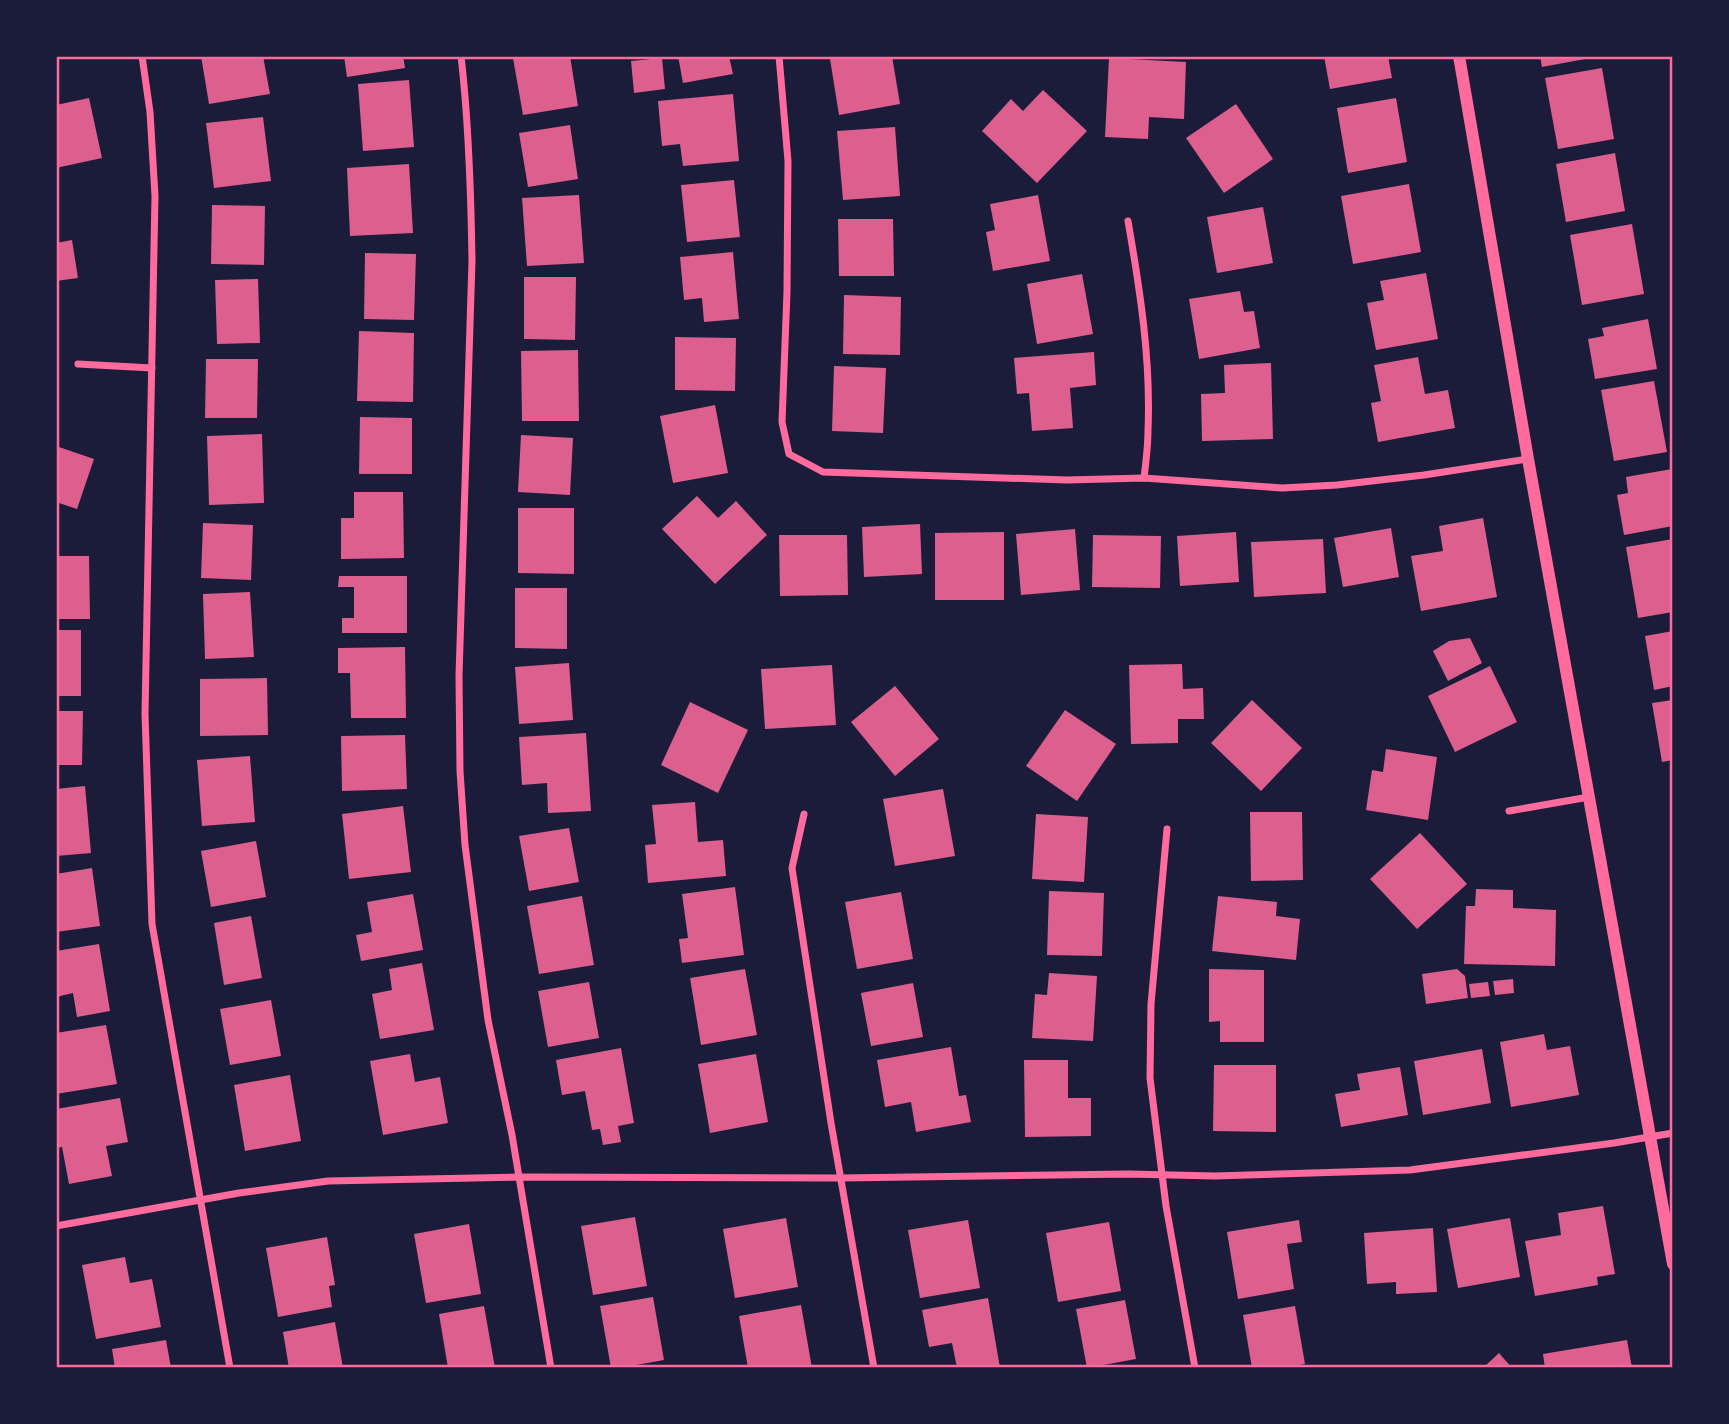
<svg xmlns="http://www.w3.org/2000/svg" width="1729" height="1424" viewBox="0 0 1729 1424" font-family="Ubuntu,sans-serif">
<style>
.building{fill:#dd5f8e}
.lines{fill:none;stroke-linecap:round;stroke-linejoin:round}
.minor{stroke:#ff6b9d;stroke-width:7}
.tertiary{stroke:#ff6b9d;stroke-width:12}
.neatline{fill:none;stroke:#ff6b9d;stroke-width:2.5}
</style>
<rect width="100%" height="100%" fill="#1b1b3a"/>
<g class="building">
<polygon points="201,56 263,56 270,94 209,104"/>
<polygon points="344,56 403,56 405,68 347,77"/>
<polygon points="526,56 570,56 578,106 523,115 513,58"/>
<polygon points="678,56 729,56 733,74 683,83"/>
<polygon points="846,56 892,56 900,104 839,115 830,59"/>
<polygon points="1324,56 1388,56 1392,78 1330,89"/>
<polygon points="1540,56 1596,56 1596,57 1542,67"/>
<polygon points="662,58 665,89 634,93 631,61"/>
<polygon points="1109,58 1186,62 1184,119 1149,117 1148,139 1105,137"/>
<polygon points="1602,68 1614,139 1558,149 1545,78"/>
<polygon points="409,80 414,147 363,151 358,84"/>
<polygon points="1043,90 1087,131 1037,183 982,131 1011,99 1023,111"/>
<polygon points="733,94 739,161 683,166 680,144 662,146 658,101"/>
<polygon points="89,98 102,158 56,168 56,105"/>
<polygon points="1396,98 1407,162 1348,173 1337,108"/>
<polygon points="1236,104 1273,159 1224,193 1186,138"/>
<polygon points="263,117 271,181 214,188 206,123"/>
<polygon points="570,125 578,179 528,187 519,133"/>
<polygon points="895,127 900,196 843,200 837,131"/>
<polygon points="1615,153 1625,211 1566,222 1556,164"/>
<polygon points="409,164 413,233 350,236 347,168"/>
<polygon points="734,180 740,237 687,242 681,185"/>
<polygon points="1409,184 1421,252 1353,264 1341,196"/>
<polygon points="579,195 584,263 527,266 522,198"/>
<polygon points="1038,195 1050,261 993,271 986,232 995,230 990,204"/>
<polygon points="212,205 265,206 264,265 211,264"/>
<polygon points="1263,207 1273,263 1217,273 1207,217"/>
<polygon points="838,219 893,219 894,276 839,276"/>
<polygon points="1632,224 1644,294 1582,305 1570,235"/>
<polygon points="72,240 78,278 56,281 56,243"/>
<polygon points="733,252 739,319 704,322 702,298 684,300 680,257"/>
<polygon points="365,253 416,254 414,320 364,319"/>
<polygon points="1426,273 1438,339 1376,350 1367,303 1384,300 1380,281"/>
<polygon points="1082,274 1093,334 1037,344 1027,284"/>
<polygon points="524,277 576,277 575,340 524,339"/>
<polygon points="258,279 260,343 217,344 215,280"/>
<polygon points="1240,291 1244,312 1254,311 1260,348 1199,359 1189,299"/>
<polygon points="844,295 901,297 900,355 843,354"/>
<polygon points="1648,319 1657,369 1595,379 1588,339 1604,336 1602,328"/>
<polygon points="359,331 414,333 413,402 357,401"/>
<polygon points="675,337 736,338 735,391 675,390"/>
<polygon points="578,350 579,421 522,421 521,351"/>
<polygon points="1094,352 1096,385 1070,388 1073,428 1032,431 1029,393 1017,394 1014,358"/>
<polygon points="1418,357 1425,394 1448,390 1455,428 1378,442 1371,403 1381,401 1374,365"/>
<polygon points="206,359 258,359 257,418 205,418"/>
<polygon points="1271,363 1273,439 1202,441 1201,394 1225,393 1224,365"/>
<polygon points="834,366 886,368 883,433 832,431"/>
<polygon points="1654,381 1667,452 1614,461 1601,390"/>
<polygon points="715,405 728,473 673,483 660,416"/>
<polygon points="360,417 412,418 412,474 359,474"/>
<polygon points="262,434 264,503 209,505 207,436"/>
<polygon points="521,435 573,438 570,495 518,492"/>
<polygon points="56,446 94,459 77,509 56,502"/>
<polygon points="1672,469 1673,526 1624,535 1617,495 1628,493 1626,477"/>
<polygon points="354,492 403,492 404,558 341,559 341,518 354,518"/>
<polygon points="697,496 718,518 736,501 767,535 715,584 662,529"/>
<polygon points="518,508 574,508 574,574 518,573"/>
<polygon points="1483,518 1497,597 1421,611 1411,556 1443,551 1439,526"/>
<polygon points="203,523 253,525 251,580 201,578"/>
<polygon points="920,524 922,574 864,577 862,527"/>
<polygon points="1391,528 1399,577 1343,587 1334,538"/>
<polygon points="1075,529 1080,590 1021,595 1016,534"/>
<polygon points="1004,532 1004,600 935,600 935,533"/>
<polygon points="1236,532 1239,582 1180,586 1177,536"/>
<polygon points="779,535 847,535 848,595 780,596"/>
<polygon points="1093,535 1161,536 1160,588 1092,587"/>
<polygon points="1323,539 1326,593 1254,597 1251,542"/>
<polygon points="1673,539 1673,612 1638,618 1626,547"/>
<polygon points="56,556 89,556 90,619 56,619"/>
<polygon points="339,576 407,576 407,633 342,633 342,618 354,618 354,587 338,587"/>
<polygon points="515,588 567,588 567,649 515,648"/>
<polygon points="250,592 254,657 205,659 203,594"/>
<rect x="56" y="630" width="25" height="66"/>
<polygon points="1673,631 1673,686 1654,690 1645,636"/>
<polygon points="1470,638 1482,663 1448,681 1433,651 1449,641"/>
<polygon points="405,647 406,718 351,718 350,673 338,673 338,648"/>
<polygon points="569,663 573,720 519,724 515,667"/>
<polygon points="1182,664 1183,689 1203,688 1204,719 1178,719 1178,743 1131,744 1129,665"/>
<polygon points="832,665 836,725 765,729 761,669"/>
<polygon points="1490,666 1517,722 1455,752 1428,696"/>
<polygon points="267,678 268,735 200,736 200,679"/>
<polygon points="895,686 939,739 895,776 851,722"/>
<polygon points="1252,700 1302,748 1261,791 1211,743"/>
<polygon points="1673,700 1673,760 1662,762 1652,703"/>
<polygon points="690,702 748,730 718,793 661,765"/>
<polygon points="1065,710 1116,744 1077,801 1026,766"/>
<polygon points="56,711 83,711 82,765 56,765"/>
<polygon points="586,733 591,811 548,813 547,783 522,785 519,737"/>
<polygon points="405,735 407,789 342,791 341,736"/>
<polygon points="1386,749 1437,757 1428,820 1366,810 1372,770 1383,772"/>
<polygon points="250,756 255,822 202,826 197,760"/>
<polygon points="85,786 91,853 56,856 56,789"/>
<polygon points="943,789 955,856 895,866 883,799"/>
<polygon points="695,802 698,842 723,840 726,876 648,883 645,845 656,844 652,805"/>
<polygon points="403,806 411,872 349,879 342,814"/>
<polygon points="1250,812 1302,812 1303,880 1251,881"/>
<polygon points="1036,814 1088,817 1084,882 1032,879"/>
<polygon points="569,828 579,882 529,891 519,836"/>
<polygon points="1420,833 1467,884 1417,929 1370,879"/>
<polygon points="256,841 266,897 211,907 201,851"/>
<polygon points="92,868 100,926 56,932 56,874"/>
<polygon points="735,887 744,955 682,963 679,939 688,938 682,894"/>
<polygon points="1476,889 1513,890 1513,908 1556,910 1555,966 1464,964 1466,906 1475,906"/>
<polygon points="1049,891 1104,893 1102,956 1047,955"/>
<polygon points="901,892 913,959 857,969 845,902"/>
<polygon points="413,894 423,950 361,961 356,935 372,932 367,902"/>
<polygon points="582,896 594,965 539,974 527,906"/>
<polygon points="1218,896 1277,902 1276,916 1300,919 1296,960 1212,951"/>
<polygon points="251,916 262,978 224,985 214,923"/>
<polygon points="99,944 110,1011 77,1017 73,993 56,997 56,951"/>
<polygon points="422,963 434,1030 380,1039 372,994 392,990 389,969"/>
<polygon points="745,969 757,1035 701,1045 690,978"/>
<polygon points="1209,969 1264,970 1264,1042 1220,1042 1220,1021 1209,1022"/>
<polygon points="1457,969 1465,976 1468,998 1426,1004 1422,974"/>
<polygon points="1049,973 1097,976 1093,1041 1032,1038 1035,994 1047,995"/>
<polygon points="1513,979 1514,993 1495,995 1493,981"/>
<polygon points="589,982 599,1038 548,1047 538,991"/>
<polygon points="1488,982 1490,996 1471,998 1469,984"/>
<polygon points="913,983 923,1037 871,1046 861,993"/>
<polygon points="271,1000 281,1056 230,1065 220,1009"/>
<polygon points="106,1025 117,1084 56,1094 56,1033"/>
<polygon points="1544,1034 1547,1050 1570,1046 1579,1095 1511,1107 1500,1042"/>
<polygon points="951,1047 959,1096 966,1095 971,1122 916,1132 911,1102 885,1107 877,1060"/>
<polygon points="621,1048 634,1123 618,1126 621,1142 603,1145 600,1129 592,1130 585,1091 562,1095 556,1060"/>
<polygon points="1482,1049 1491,1103 1423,1115 1414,1061"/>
<polygon points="410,1054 415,1082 440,1077 448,1123 383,1135 370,1061"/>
<polygon points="756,1054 768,1122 710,1133 698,1064"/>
<polygon points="1024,1060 1068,1060 1068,1098 1091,1098 1091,1136 1025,1137"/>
<polygon points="1214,1065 1276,1065 1276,1132 1213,1131"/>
<polygon points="1400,1067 1408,1115 1341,1127 1335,1094 1360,1090 1357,1074"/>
<polygon points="290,1075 301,1141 245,1151 234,1085"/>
<polygon points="120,1098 128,1142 106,1146 112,1176 69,1184 62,1147 56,1148 56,1109"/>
<polygon points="1603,1206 1615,1274 1597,1277 1598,1285 1535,1296 1525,1241 1561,1235 1558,1213"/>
<polygon points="635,1217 647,1286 593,1295 581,1226"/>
<polygon points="786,1218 798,1287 735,1298 723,1229"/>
<polygon points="1510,1218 1520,1277 1458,1288 1447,1229"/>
<polygon points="968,1220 980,1288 920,1298 908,1230"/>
<polygon points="1299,1220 1302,1242 1287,1244 1294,1289 1238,1299 1227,1232"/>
<polygon points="1109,1222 1121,1291 1058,1302 1046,1233"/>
<polygon points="469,1224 481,1294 426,1303 414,1234"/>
<polygon points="1433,1228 1437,1292 1396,1294 1396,1282 1367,1284 1364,1233"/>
<polygon points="327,1237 335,1285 329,1286 332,1307 278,1317 266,1248"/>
<polygon points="125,1257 130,1283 152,1279 161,1327 96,1339 82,1265"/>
<polygon points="653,1297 664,1360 620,1368 611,1368 600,1306"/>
<polygon points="988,1298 1000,1368 957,1368 952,1343 929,1347 922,1310"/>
<polygon points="1125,1300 1136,1359 1087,1368 1076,1309"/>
<polygon points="801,1305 812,1368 748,1368 739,1316"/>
<polygon points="484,1306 495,1368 448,1368 439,1314"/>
<polygon points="1295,1306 1305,1364 1281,1368 1252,1368 1243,1315"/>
<polygon points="335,1322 343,1368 289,1368 283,1332"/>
<polygon points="166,1340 171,1368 115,1368 112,1349"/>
<polygon points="1627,1340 1632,1368 1545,1368 1543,1354"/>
<polygon points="1499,1353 1512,1368 1483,1368"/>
</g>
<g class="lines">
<g class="minor">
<polyline points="142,56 150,112 155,196 145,714 152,924 230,1368"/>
<path d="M461 56C469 124 471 192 472 261L459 676 460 771 465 845 488 1020 512 1135 551 1368"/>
<polyline points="779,56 788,161 787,292 782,422 789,454 823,472 1067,480 1144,478 1282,488 1337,485 1424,475 1528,459"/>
<path d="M1128 221C1140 290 1151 360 1148 430 1148 446 1146 462 1144 478"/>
<polyline points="78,364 152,368"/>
<polyline points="1509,811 1589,797"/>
<polyline points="804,814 792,868 831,1123 874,1368"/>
<polyline points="1167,829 1151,1004 1150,1078 1166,1206 1195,1368"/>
<polyline points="56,1226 239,1193 328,1181 518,1177 841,1178 1129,1174 1215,1176 1410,1170 1614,1143 1673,1133"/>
</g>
<polyline class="tertiary" points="1459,56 1528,459 1673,1264"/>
</g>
<rect width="1729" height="1424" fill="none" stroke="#1b1b3a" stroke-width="116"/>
<rect x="58" y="58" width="1613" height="1308" class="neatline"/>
</svg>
